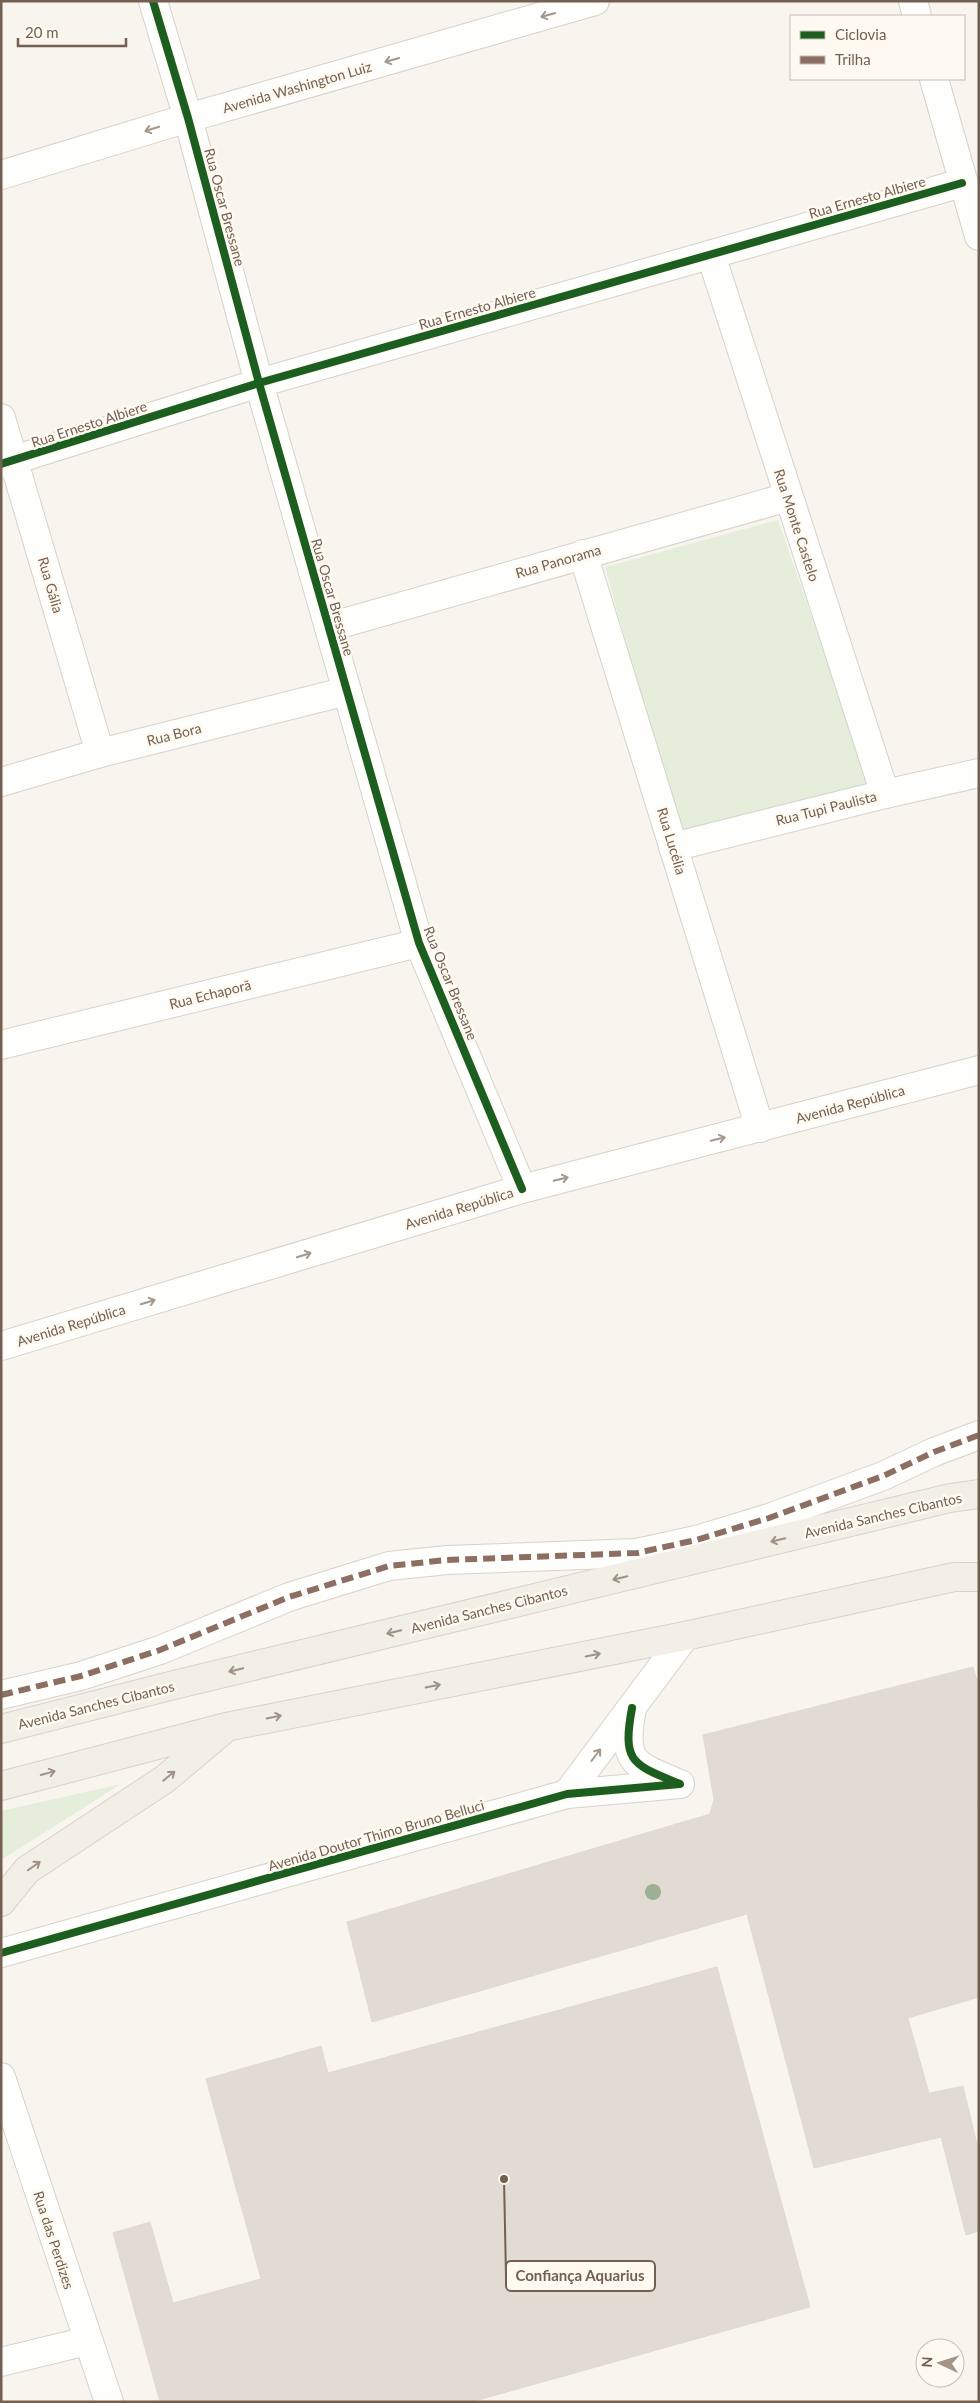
<svg xmlns="http://www.w3.org/2000/svg" width="980" height="2403" viewBox="0 0 980 2403" font-family="Lato,sans-serif">
<style>
.green{fill:#e4eedb}
.building{fill:#e1dbd4;stroke:#e0dad1}
.lines{fill:none;stroke-linecap:round;stroke-linejoin:round}
.street-casing{stroke:#d7d2cc;stroke-width:30}
.secondary-casing{stroke:#d6d1c9;stroke-width:30}
.primary-casing{stroke:#d9d2cc;stroke-width:30}
.street{stroke:#fefefc;stroke-width:28}
.secondary{stroke:#fefefc;stroke-width:28}
.primary{stroke:#f2efe7;stroke-width:28}
.quiet{stroke:#8d6e63;stroke-width:6;stroke-dasharray:12 6;stroke-linecap:butt}
.cycleway-casing{stroke:#fefaf2;stroke-width:11}
.cycleway{stroke:#1b5e20;stroke-width:8}
.tree{fill:#9db094}
.oneway{stroke:#a4978c}
.oneway2{stroke:#a09285}
.labels{text-anchor:middle;dominant-baseline:central;stroke-width:5;stroke-linejoin:round;paint-order:stroke}
.street-label{font-size:14px;fill:#746050;stroke:#fefaf2}
.leader{fill:none;stroke:#746050;stroke-width:2}
.callout-dot{fill:#746050;stroke:#fefaf2;stroke-width:2}
.callout{fill:#fefaf2;stroke:#746050;stroke-width:2}
.callout-label{font-size:15px;text-anchor:middle;font-weight:bold;fill:#746050}
</style>
<rect width="100%" height="100%" fill="#f8f5ee"/>
<g class="green">
<polygon points="778,520 870,783 679,837 605,567"/>
<polygon points="121,1784 1,1860 1,1811"/>
</g>
<g class="building">
<polygon points="973,1667 979,1688 979,1997 908,2018 941,2137 814,2168 747,1914 372,2022 347,1922 710,1814 714,1799 703,1735"/>
<polygon points="979,1760 979,1810 965,1764"/>
<polygon points="717,1967 810,2307 471,2402 295,2402 206,2079 321,2046 328,2073"/>
<polygon points="963,2086 979,2153 979,2231 966,2235 930,2093"/>
<polygon points="150,2222 173,2303 200,2402 160,2402 113,2233"/>
<polygon points="261,2279 295,2402 200,2402 173,2303"/>
</g>
<g class="lines">
<g class="street-casing">
<g id="street">
<polyline points="153,1 188,118 259,383 419,943 522,1189"/>
<polyline points="913,1 917,16"/>
<polyline points="934,79 979,236"/>
<polyline points="711,255 885,794"/>
<polyline points="1,418 100,753"/>
<polyline points="1,464 259,383 962,183"/>
<polyline points="583,554 760,1128"/>
<polyline points="329,627 788,497"/>
<polyline points="1,782 100,753 347,691"/>
<polyline points="673,847 885,794 979,773"/>
<polyline points="1,1045 419,943"/>
<polyline points="1,1695 81,1676 160,1650 289,1597 389,1566 447,1560 637,1553 696,1540 769,1518 883,1476 934,1452 979,1435"/>
<polyline points="567,1794 685,1636"/>
<path d="M1 1953 567 1794 680 1784C632 1764 622 1763 632 1708"/>
<polyline points="1,2077 109,2402"/>
<polyline points="1,2362 87,2341"/>
</g>
</g>
<g class="secondary-casing">
<g id="secondary">
<polyline points="1,175 188,118 595,1"/>
<polyline points="1,1346 522,1189 979,1070"/>
</g>
</g>
<g class="primary-casing">
<g id="primary">
<polyline points="1,1729 174,1685 950,1498 979,1494"/>
<polyline points="1,1786 226,1727 685,1636 954,1577 979,1577"/>
<polyline points="1,1902 27,1870 165,1779 222,1731"/>
</g>
</g>
<use href="#street" class="street"/>
<use href="#secondary" class="secondary"/>
<use href="#primary" class="primary"/>
<polyline class="quiet" points="1,1695 81,1676 160,1650 289,1597 389,1566 447,1560 637,1553 696,1540 769,1518 883,1476 934,1452 979,1435"/>
<g class="cycleway-casing">
<g id="cycleway">
<polyline points="153,1 188,118 259,383 419,943 522,1189"/>
<polyline points="1,464 259,383 962,183"/>
<path d="M1 1953 567 1794 680 1784C632 1764 622 1763 632 1708"/>
</g>
</g>
<use href="#cycleway" class="cycleway"/>
</g>
<circle class="tree" cx="653" cy="1892" r="8"/>
<defs><path id="oneway-shaft" d="M-6 0H5M1.5-3L5.5 0L1.5 3" fill="none" stroke-width="1.6" stroke-linecap="round" stroke-linejoin="round" transform="scale(1.25)"/></defs>
<g class="oneway">
<use href="#oneway-shaft" transform="translate(548 15) rotate(164)"/>
<use href="#oneway-shaft" transform="translate(392 60) rotate(164)"/>
<use href="#oneway-shaft" transform="translate(152 129) rotate(163)"/>
<use href="#oneway-shaft" transform="translate(718 1139) rotate(-14)"/>
<use href="#oneway-shaft" transform="translate(561 1179) rotate(-14)"/>
<use href="#oneway-shaft" transform="translate(304 1255) rotate(-17)"/>
<use href="#oneway-shaft" transform="translate(148 1302) rotate(-17)"/>
<use href="#oneway-shaft" transform="translate(596 1755) rotate(-53)"/>
</g>
<g class="oneway2">
<use href="#oneway-shaft" transform="translate(778 1540) rotate(166)"/>
<use href="#oneway-shaft" transform="translate(620 1578) rotate(166)"/>
<use href="#oneway-shaft" transform="translate(394 1632) rotate(166)"/>
<use href="#oneway-shaft" transform="translate(593 1655) rotate(-11)"/>
<use href="#oneway-shaft" transform="translate(236 1670) rotate(166)"/>
<use href="#oneway-shaft" transform="translate(433 1686) rotate(-11)"/>
<use href="#oneway-shaft" transform="translate(274 1717) rotate(-11)"/>
<use href="#oneway-shaft" transform="translate(48 1773) rotate(-15)"/>
<use href="#oneway-shaft" transform="translate(169 1776) rotate(-39)"/>
<use href="#oneway-shaft" transform="translate(34 1866) rotate(-35)"/>
</g>
<g class="labels">
<g class="street-label">
<text transform="translate(297 87) rotate(-16)">Avenida Washington Luiz</text>
<text transform="translate(867 197) rotate(-16)">Rua Ernesto Albiere</text>
<text transform="translate(225 207) rotate(75)">Rua Oscar Bressane</text>
<text transform="translate(477 308) rotate(-16)">Rua Ernesto Albiere</text>
<text transform="translate(89 424) rotate(-18)">Rua Ernesto Albiere</text>
<text transform="translate(797 525) rotate(72)">Rua Monte Castelo</text>
<text transform="translate(558 561) rotate(-16)">Rua Panorama</text>
<text transform="translate(51 585) rotate(74)">Rua Gália</text>
<text transform="translate(333 597) rotate(74)">Rua Oscar Bressane</text>
<text transform="translate(174 734) rotate(-14)">Rua Bora</text>
<text transform="translate(826 808) rotate(-14)">Rua Tupi Paulista</text>
<text transform="translate(672 841) rotate(73)">Rua Lucélia</text>
<text transform="translate(451 983) rotate(68)">Rua Oscar Bressane</text>
<text transform="translate(210 994) rotate(-14)">Rua Echaporã</text>
<text transform="translate(850 1104) rotate(-15)">Avenida República</text>
<text transform="translate(459 1208) rotate(-17)">Avenida República</text>
<text transform="translate(71 1325) rotate(-17)">Avenida República</text>
<text transform="translate(883 1515) rotate(-13)">Avenida Sanches Cibantos</text>
<text transform="translate(489 1609) rotate(-14)">Avenida Sanches Cibantos</text>
<text transform="translate(96 1705) rotate(-14)">Avenida Sanches Cibantos</text>
<text transform="translate(376 1835) rotate(-16)">Avenida Doutor Thimo Bruno Belluci</text>
<text transform="translate(54 2240) rotate(72)">Rua das Perdizes</text>
</g>
</g>
<path class="leader" d="M504 2179L506 2276"/>
<circle class="callout-dot" cx="504" cy="2179" r="5"/>
<rect class="callout" x="506" y="2261" width="149" height="30" rx="5"/>
<g class="callout-label">
<text x="580" y="2281">Confiança Aquarius</text>
</g>
<rect width="980" height="2403" fill="none" stroke="#746050" stroke-width="5"/>
<rect x="790" y="15" width="175" height="65" fill="#fefaf2" stroke="#c7bcb1"/>
<rect x="800" y="31" width="25" height="8" fill="#1b5e20" stroke="#c7bcb1"/>
<text x="835" y="40" font-size="15" fill="#746050">Ciclovia</text>
<rect x="800" y="56" width="25" height="8" fill="#8d6e63" stroke="#c7bcb1"/>
<text x="835" y="65" font-size="15" fill="#746050">Trilha</text>
<g transform="translate(940 2363) rotate(274)"><circle r="24" fill="#fefaf2" stroke="#c7bcb1"/>
<path d="M0-4L9 19L0 12L-9 19Z" fill="#a29487"/>
<text y="-8" font-size="14" font-weight="bold" text-anchor="middle" fill="#746050">N</text>
</g>
<path d="M18 38v8h108v-8" fill="none" stroke="#746050" stroke-width="2.5"/>
<text x="25" y="38" font-size="15" fill="#746050" stroke="#fefaf2" stroke-width="4" paint-order="stroke">20 m</text>
</svg>
